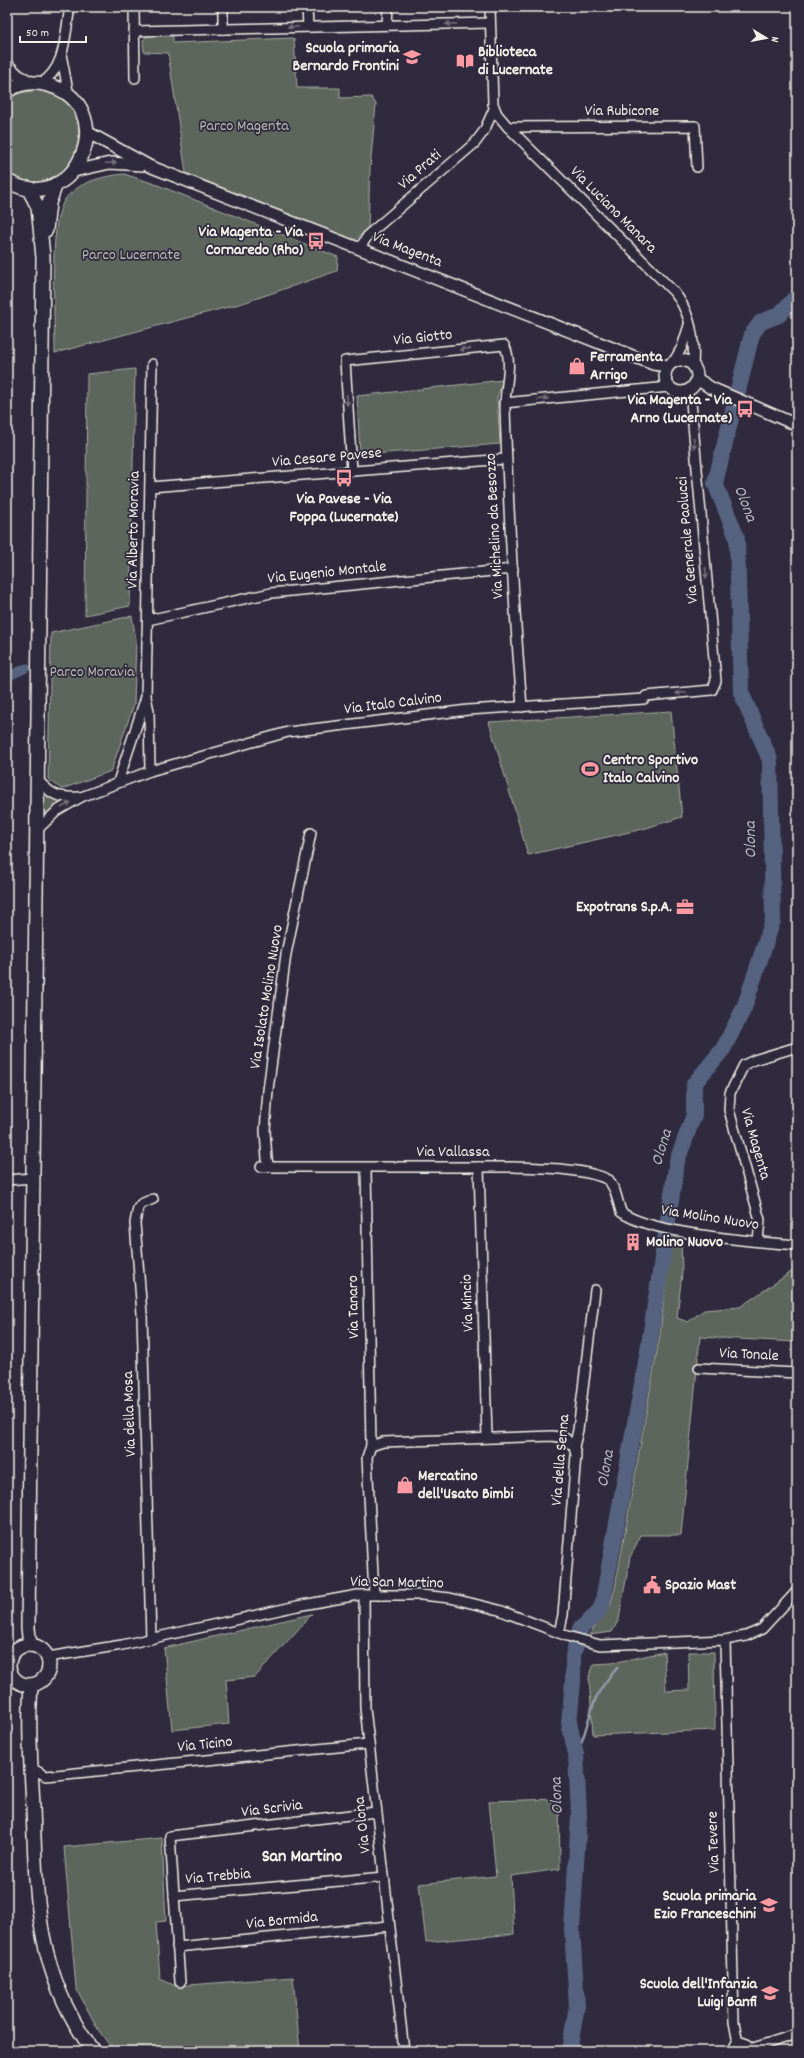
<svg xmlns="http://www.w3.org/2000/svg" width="804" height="2058" viewBox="0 0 804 2058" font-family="Dekko,sans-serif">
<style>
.green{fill:#5c665b;stroke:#a8aca2}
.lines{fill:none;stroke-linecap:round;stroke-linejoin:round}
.stream{stroke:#969caa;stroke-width:2.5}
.canal{stroke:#576480;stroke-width:9}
.river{stroke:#576480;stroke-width:16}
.minor-casing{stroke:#f4f1e8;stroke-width:12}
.tertiary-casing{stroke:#f4f1e8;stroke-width:14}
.secondary-casing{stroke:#f4f1e8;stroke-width:16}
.minor{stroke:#2f2a3d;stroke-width:9}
.tertiary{stroke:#2f2a3d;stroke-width:11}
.secondary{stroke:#2f2a3d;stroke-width:13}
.oneway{fill:#747079}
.labels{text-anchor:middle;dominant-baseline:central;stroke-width:3.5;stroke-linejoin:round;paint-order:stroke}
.poi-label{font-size:16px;font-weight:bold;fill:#f4f1e8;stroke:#2f2a3d;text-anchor:end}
.street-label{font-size:16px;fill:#f4f1e8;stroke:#2f2a3d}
.park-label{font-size:16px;fill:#b7b9b0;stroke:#2f2a3d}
.water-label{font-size:17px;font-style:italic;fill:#b5b9be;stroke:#2f2a3d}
.quarter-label{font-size:18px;font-weight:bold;fill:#f4f1e8;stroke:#2f2a3d}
</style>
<rect width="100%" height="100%" fill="#2f2a3d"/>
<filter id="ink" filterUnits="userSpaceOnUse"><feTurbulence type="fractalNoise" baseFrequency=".025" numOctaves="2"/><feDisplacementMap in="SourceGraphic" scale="8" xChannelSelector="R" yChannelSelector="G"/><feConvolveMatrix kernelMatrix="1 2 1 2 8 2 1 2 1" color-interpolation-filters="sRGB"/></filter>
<g filter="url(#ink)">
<g class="green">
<polygon points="149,35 173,36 173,43 292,38 294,39 297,88 340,88 340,98 371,97 376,104 370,168 368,228 354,241 186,173 168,53 144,52 143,40"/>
<path d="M38 90C115 100 72 216 7 172V100L19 93Z"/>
<path d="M124 174 155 184 338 257 337 271 243 303 55 353C55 319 48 227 64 201 76 182 104 176 124 174Z"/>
<polygon points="135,369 130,606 85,615 87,374"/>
<polygon points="503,380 497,397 500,444 360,455 357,396"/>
<polygon points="132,616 136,640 134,704 111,771 62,789 48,779 51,633"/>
<polygon points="671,711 682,817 643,829 528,855 489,722"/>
<polygon points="44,793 50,798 66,802 43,819"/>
<polygon points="671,1235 681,1237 682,1272 677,1318 688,1322 704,1310 740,1307 797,1268 797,1342 700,1337 681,1535 641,1535 630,1557 619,1619 612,1632 589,1635 610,1606 615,1588 660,1334"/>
<polygon points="312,1614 255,1677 226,1680 229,1724 172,1730 164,1648"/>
<polygon points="664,1652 666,1691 689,1690 688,1652 714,1652 715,1730 593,1735 589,1677 594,1664 612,1663"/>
<polygon points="559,1799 560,1869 511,1876 514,1934 426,1942 419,1884 496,1876 489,1801"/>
<polygon points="162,1838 166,1921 156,1922 160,1979 176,1986 293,1977 300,2051 114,2051 99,2031 76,1988 64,1847"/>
</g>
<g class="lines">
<path class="stream" d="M576 1754C586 1736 588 1716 596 1698 601 1686 610 1676 618 1667"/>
<polyline class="canal" points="7,677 26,668"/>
<polyline class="river" points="569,2051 577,2006 572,1929 579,1815 576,1754 569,1723 573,1682 573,1656 580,1629 595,1616 602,1606 648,1351 677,1161 694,1115 694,1084 723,1049 744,1008 773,920 770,760 741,692 737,538 715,483 752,334 761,322 779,315 797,296"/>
<g class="minor-casing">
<g id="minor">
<polyline points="134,7 135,78"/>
<polyline points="223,7 223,29"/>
<polyline points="307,7 308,27"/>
<path d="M490 7 493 104 497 114 508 127 674 292C691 313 695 339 693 365"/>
<polyline points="387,25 388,7"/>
<polyline points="134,31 490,23"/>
<polyline points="62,59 69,96"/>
<path d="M41 83C66 69 65 33 70 7"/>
<polyline points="508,127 695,126 697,167"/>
<polyline points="359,249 369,234 475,143 484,131 494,109"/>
<polyline points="674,361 682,347 689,325"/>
<polyline points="504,403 669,387"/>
<path d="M352 471 345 361 504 345C514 362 504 390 505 408 508 508 514 607 522 707"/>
<polyline points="150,487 506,459"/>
<polyline points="148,620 271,593 513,569"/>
<polyline points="150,771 149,711 146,697 152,364"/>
<polyline points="118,782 146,697"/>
<polyline points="81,797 150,771 288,732 468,710 644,699 646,696 712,690 716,681 691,402 685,392"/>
<path d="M37 830 57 811 81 797C58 798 52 796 37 779"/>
<path d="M261 1167H514C540 1168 586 1168 609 1180L615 1191 621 1212C649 1234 758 1242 797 1245"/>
<polyline points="269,1167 267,1159 265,1131 268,1090 286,954 311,833"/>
<polyline points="479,1167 487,1438"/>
<polyline points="366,1168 371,1446"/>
<polyline points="7,1180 33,1178"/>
<polyline points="758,1241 760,1220 729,1110 730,1093 744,1065 754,1060 797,1047"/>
<polyline points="699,1368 797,1373"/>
<polyline points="374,1594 367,1457 371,1446 383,1442 552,1436 565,1438 574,1447"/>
<polyline points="364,1595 365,1708 404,2051"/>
<polyline points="559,1633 563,1615 576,1455 574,1447 578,1430 595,1290"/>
<polyline points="151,1639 142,1314 135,1223 138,1208 141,1204 153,1199"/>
<polyline points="725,1640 734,2022 738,2043"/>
<polyline points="48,1657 122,1645 297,1606 358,1595 421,1595 450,1598 499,1610 567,1636 600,1645 725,1640 746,1636 762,1629 797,1591"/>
<polyline points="7,1668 10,1668"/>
<polyline points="31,1768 46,1776 368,1744"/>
<polyline points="174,1896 384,1877"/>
<polyline points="177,1947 389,1926"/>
<polyline points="180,1982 170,1836 376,1812"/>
<polyline points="750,2049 797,2034"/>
<polyline points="732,2051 736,2044 741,2042 747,2044 751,2051"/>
</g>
</g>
<g class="tertiary-casing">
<g id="tertiary">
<polyline points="7,65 19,76 33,83"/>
<polyline points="87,132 149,166 653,364 668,366"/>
<polyline points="74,171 110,163 143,165"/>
<circle cx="681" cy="376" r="16"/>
<polyline points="697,379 711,388 797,425"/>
</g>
</g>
<g class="secondary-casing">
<g id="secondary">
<path d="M7 91C19 83 34 81 48 85 123 105 77 221 7 181"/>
<polyline points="28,188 38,207 43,257 28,1628 30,1645"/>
<polyline points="46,230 49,203 56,184"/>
<circle cx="29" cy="1665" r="20"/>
<path d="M31 1685C28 1725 31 1766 33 1806 36 1899 36 1973 93 2051"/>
</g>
</g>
<use href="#minor" class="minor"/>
<use href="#tertiary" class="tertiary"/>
<use href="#secondary" class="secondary"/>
</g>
<defs><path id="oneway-solid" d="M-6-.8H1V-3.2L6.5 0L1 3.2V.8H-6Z"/></defs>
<g class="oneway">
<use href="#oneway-solid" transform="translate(451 24) rotate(179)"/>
<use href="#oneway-solid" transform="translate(293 27) rotate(179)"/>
<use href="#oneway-solid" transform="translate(111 163) rotate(-2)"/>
<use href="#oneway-solid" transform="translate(465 349) rotate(174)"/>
<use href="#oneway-solid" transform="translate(543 399) rotate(-6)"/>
<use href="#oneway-solid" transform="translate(347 400) rotate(86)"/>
<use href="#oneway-solid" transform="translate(694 443) rotate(85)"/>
<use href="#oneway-solid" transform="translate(706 573) rotate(85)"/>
<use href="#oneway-solid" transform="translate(681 693) rotate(176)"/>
<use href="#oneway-solid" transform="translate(66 805) rotate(-30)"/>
</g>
</g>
<defs>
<g id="school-bare" transform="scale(1.38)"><path d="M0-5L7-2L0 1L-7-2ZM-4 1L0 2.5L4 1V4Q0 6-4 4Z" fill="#ff9aa2" stroke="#2f2a3d" stroke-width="2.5" paint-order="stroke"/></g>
<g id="library-bare" transform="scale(1.38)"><path d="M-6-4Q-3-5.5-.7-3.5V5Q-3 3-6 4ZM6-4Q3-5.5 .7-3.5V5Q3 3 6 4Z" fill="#ff9aa2" stroke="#2f2a3d" stroke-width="2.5" paint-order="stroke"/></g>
<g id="bus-bare" transform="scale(1.38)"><path d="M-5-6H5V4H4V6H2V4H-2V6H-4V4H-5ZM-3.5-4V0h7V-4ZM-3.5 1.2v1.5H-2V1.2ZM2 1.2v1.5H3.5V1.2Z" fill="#ff9aa2" stroke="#2f2a3d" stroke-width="2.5" paint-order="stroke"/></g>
<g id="shop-bare" transform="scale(1.38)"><path d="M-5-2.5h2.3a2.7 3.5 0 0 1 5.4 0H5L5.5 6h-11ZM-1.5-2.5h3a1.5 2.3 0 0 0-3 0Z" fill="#ff9aa2" stroke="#2f2a3d" stroke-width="2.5" paint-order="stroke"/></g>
<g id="stadium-bare" transform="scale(1.38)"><path d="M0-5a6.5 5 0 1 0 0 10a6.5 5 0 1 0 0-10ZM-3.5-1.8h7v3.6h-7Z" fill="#ff9aa2" stroke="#2f2a3d" stroke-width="2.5" paint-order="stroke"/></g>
<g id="office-bare" transform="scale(1.38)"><path d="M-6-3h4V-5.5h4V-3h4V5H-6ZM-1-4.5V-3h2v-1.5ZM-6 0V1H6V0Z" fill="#ff9aa2" stroke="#2f2a3d" stroke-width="2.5" paint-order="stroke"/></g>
<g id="building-bare" transform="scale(1.38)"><path d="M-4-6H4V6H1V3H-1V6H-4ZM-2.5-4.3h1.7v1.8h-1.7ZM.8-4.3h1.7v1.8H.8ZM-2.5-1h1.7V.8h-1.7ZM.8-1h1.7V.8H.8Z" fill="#ff9aa2" stroke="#2f2a3d" stroke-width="2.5" paint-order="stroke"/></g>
<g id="civic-bare" transform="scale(1.38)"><path d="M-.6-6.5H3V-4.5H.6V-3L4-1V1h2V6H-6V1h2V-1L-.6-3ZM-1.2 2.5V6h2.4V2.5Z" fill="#ff9aa2" stroke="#2f2a3d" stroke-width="2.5" paint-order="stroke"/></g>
</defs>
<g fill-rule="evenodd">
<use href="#school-bare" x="412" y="57"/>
<use href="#library-bare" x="465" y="61"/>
<use href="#bus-bare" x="316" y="241"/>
<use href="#shop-bare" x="577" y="366"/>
<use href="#bus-bare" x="745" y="409"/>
<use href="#bus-bare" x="344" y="478"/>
<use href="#stadium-bare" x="590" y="769"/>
<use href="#office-bare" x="685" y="907"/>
<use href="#building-bare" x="633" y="1242"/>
<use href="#shop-bare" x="405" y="1485"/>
<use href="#civic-bare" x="652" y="1585"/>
<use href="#school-bare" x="769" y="1905"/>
<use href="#school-bare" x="770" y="1993"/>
</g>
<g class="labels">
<g class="poi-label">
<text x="399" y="48">Scuola primaria<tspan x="399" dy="18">Bernardo Frontini</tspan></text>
<text x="478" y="52" text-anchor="start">Biblioteca<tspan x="478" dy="18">di Lucernate</tspan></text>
<text x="303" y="232">Via Magenta - Via<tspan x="303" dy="18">Cornaredo (Rho)</tspan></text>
<text x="590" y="357" text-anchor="start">Ferramenta<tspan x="590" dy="18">Arrigo</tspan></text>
<text x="732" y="400">Via Magenta - Via<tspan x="732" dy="18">Arno (Lucernate)</tspan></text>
<text x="344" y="499" text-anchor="middle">Via Pavese - Via<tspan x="344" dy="18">Foppa (Lucernate)</tspan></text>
<text x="603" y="760" text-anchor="start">Centro Sportivo<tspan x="603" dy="18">Italo Calvino</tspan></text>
<text x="672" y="907">Expotrans S.p.A.</text>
<text x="646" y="1242" text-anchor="start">Molino Nuovo</text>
<text x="418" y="1476" text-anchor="start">Mercatino<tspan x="418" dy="18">dell'Usato Bimbi</tspan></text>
<text x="665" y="1585" text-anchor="start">Spazio Mast</text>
<text x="756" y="1896">Scuola primaria<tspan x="756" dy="18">Ezio Franceschini</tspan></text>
<text x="757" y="1984">Scuola dell'Infanzia<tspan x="757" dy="18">Luigi Banfi</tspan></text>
</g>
<g class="street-label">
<text x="622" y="111">Via Rubicone</text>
<text transform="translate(420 170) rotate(-41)">Via Prati</text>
<text transform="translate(613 210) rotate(45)">Via Luciano Manara</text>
<text transform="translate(407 250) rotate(21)">Via Magenta</text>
<text transform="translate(423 338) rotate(-6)">Via Giotto</text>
<text transform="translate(327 458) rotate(-5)">Via Cesare Pavese</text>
<text transform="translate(495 526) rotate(-93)">Via Michelino da Besozzo</text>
<text transform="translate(134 530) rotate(-89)">Via Alberto Moravia</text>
<text transform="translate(688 540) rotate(-95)">Via Generale Paolucci</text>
<text transform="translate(327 573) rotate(-6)">Via Eugenio Montale</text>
<text transform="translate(393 704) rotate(-7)">Via Italo Calvino</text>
<text transform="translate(267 997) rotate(-81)">Via Isolato Molino Nuovo</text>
<text transform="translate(755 1144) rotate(74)">Via Magenta</text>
<text x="453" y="1152">Via Vallassa</text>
<text transform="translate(710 1218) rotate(9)">Via Molino Nuovo</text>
<text transform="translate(468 1303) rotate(-92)">Via Mincio</text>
<text transform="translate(354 1307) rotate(-91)">Via Tanaro</text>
<text transform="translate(749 1355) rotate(3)">Via Tonale</text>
<text transform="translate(130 1414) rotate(-92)">Via della Mosa</text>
<text transform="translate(561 1460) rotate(-85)">Via della Senna</text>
<text transform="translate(397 1583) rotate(1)">Via San Martino</text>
<text transform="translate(205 1745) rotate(-6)">Via Ticino</text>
<text transform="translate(272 1809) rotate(-7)">Via Scrivia</text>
<text transform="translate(363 1825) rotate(-96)">Via Olona</text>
<text transform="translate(714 1842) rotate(-92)">Via Tevere</text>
<text transform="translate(218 1877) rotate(-5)">Via Trebbia</text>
<text transform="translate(282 1921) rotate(-6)">Via Bormida</text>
</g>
<g class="park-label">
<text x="244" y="126">Parco Magenta</text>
<text x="131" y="255">Parco Lucernate</text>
<text x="92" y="672">Parco Moravia</text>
</g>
<g class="water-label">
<text transform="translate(744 504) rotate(69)">Olona</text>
<text transform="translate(752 840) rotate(-91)">Olona</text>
<text transform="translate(663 1148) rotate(-73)">Olona</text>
<text transform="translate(607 1469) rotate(-80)">Olona</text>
<text transform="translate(558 1796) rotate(-92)">Olona</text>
</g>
<g class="quarter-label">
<text x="302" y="1857">San Martino</text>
</g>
</g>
<rect width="804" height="2058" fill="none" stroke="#2f2a3d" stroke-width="24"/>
<rect x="12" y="12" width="780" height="2034" fill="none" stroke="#f4f1e8" stroke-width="1.5" filter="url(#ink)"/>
<g transform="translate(766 38) rotate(100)" stroke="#2f2a3d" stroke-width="3" paint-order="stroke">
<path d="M0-3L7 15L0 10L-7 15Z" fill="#f4f1e8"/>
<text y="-6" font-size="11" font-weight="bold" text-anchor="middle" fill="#f4f1e8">N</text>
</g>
<path d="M20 36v6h66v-6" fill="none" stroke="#f4f1e8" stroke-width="2"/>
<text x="26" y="36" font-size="12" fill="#f4f1e8" stroke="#2f2a3d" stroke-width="3" paint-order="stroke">50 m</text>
</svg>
